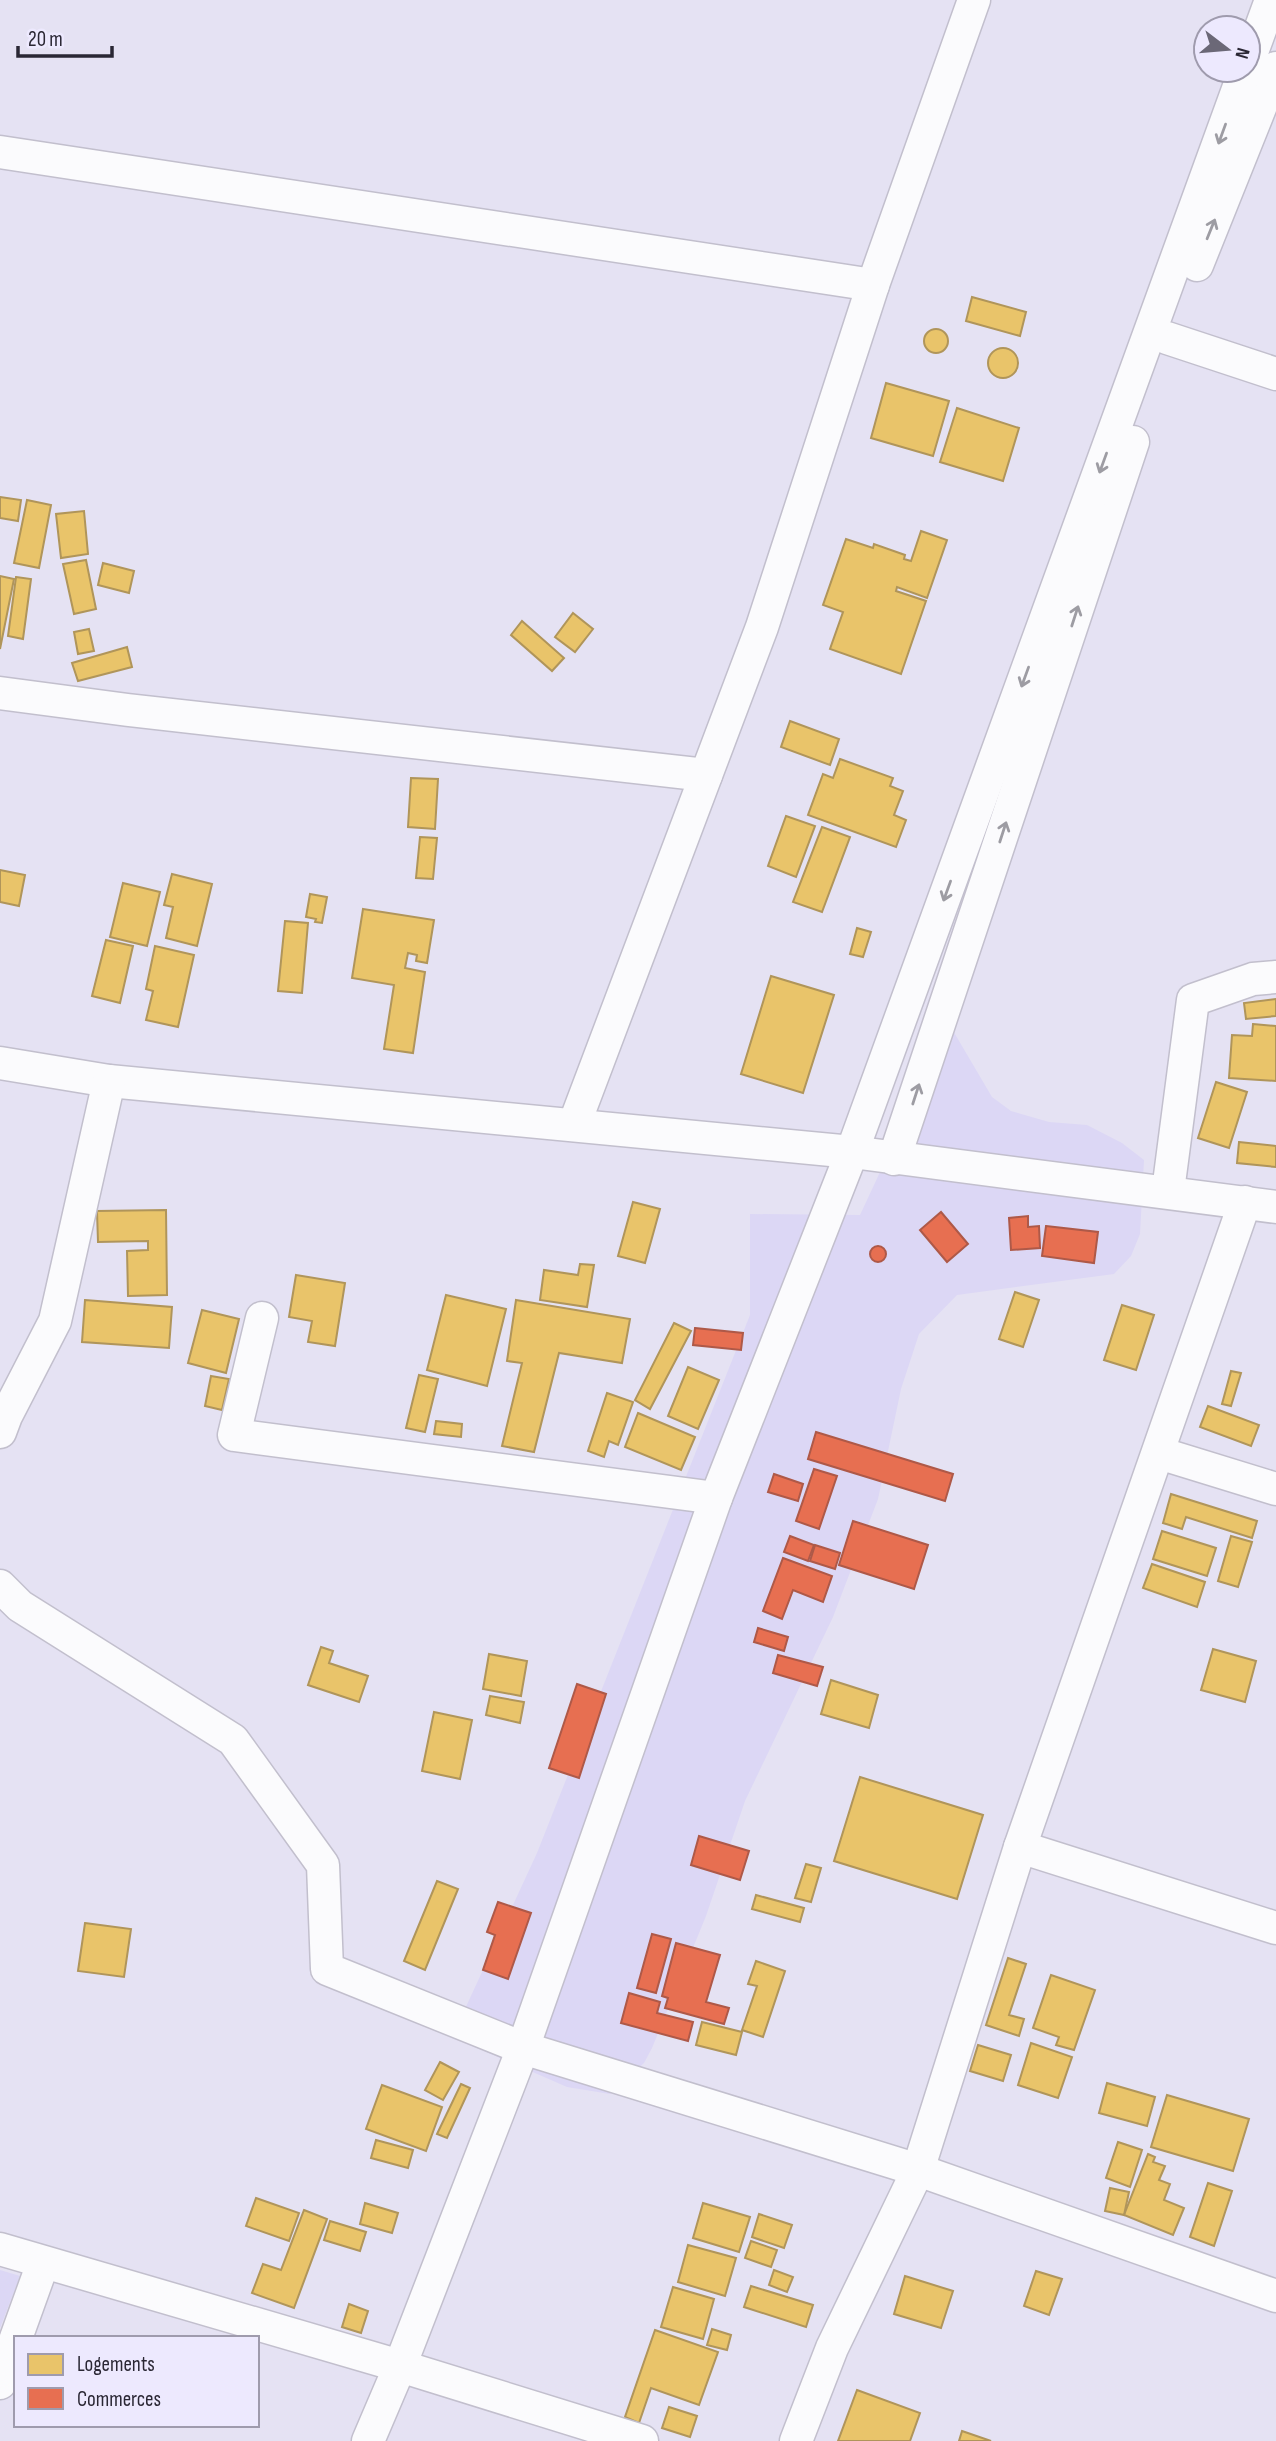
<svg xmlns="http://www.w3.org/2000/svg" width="1276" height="2441" viewBox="0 0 1276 2441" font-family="'Sofia Sans Condensed',sans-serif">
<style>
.built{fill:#dcd7f5}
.homes{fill:#e9c46a;stroke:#b0955a;stroke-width:2}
.shops{fill:#e76f51;stroke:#ae5948;stroke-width:2}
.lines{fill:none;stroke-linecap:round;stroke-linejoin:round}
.minor-casing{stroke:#c2bfcd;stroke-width:35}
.minor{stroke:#fbfbfd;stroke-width:32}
.oneway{stroke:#9d9ca3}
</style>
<rect width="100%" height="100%" fill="#e5e2f3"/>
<g class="built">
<polygon points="952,1029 992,1097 1011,1111 1049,1122 1087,1125 1122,1143 1144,1160 1140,1234 1131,1256 1114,1274 957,1295 919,1334 901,1389 878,1499 833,1617 745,1801 706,1916 652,2048 644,2063 610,2094 567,2087 452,2037 537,1853 750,1315 750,1214 860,1215 922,1082"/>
<polygon points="0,2270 20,2276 0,2328"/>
</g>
<g class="homes">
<polygon points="972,297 1026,312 1020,336 966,321"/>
<circle cx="936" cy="341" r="12"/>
<circle cx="1003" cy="363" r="15"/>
<polygon points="886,383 949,401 933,456 871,438"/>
<polygon points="957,408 1019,428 1003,481 940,462"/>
<polygon points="0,497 21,500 18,521 0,518"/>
<polygon points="27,500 51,505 39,568 14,563"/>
<polygon points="84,511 88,554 61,558 56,514"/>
<polygon points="921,531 947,540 927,598 897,587 896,591 926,601 901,674 830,649 843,612 823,605 846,539 873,548 874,544 905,555 904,559 911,561"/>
<polygon points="86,560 96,609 74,614 63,564"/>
<polygon points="103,563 134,571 129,593 98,585"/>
<polygon points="0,576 14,579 0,649"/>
<polygon points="16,577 31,579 23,639 8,636"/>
<polygon points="573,613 593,629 575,652 555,637"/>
<polygon points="522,621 564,658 552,671 511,635"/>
<polygon points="89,629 94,651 78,654 74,632"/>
<polygon points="127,647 132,667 78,681 72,663"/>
<polygon points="790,721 839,739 830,765 781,747"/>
<polygon points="840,759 893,778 890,786 903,791 894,815 906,820 896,847 808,815 823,774 833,778"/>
<polygon points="411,778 438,779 435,829 408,827"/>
<polygon points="786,816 815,826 796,877 768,866"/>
<polygon points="822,827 850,837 822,912 793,902"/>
<polygon points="420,837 437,838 433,879 416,878"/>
<polygon points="0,870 25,875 19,906 0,902"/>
<polygon points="172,874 212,884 197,946 166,938 173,907 164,905"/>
<polygon points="123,883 160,892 147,946 110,937"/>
<polygon points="310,894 327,897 322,923 315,922 316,919 306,917"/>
<polygon points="363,909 434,920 427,963 416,961 417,955 408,953 405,968 425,972 413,1053 384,1049 394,985 352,978"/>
<polygon points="285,921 308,923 302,993 278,991"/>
<polygon points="857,928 871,932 863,957 850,954"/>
<polygon points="106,940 133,946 120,1003 92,996"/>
<polygon points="155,946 194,955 178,1027 146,1020 153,991 146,989"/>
<polygon points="771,976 834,995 803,1093 741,1074"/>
<polygon points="1276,999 1276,1016 1246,1019 1244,1003"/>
<polygon points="1253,1024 1276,1026 1276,1081 1229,1078 1232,1035 1252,1036"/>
<polygon points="1216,1082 1247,1092 1229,1148 1198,1138"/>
<polygon points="1239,1142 1276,1146 1276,1167 1237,1163"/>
<polygon points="633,1202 660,1209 645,1263 618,1256"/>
<polygon points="166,1210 167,1295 128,1296 127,1251 148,1250 148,1241 98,1242 97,1211"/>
<polygon points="580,1264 594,1265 587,1307 540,1300 544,1270 578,1275"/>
<polygon points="296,1275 345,1283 335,1346 308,1342 312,1321 289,1317"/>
<polygon points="1015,1292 1039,1300 1023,1347 999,1339"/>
<polygon points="446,1295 506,1309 487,1386 427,1370"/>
<polygon points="85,1300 172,1307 169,1348 82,1342"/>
<polygon points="516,1300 630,1319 622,1363 559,1353 534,1452 502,1446 522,1363 507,1361"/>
<polygon points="1122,1305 1154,1315 1136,1370 1104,1360"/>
<polygon points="202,1310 239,1319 226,1373 188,1363"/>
<polygon points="674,1323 691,1331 650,1409 635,1400"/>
<polygon points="688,1367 719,1380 698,1429 668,1416"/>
<polygon points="1231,1371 1241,1373 1231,1406 1222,1404"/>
<polygon points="419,1375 438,1379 425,1432 406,1428"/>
<polygon points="211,1376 229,1379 222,1410 205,1406"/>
<polygon points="607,1393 633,1402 618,1445 609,1441 604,1457 588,1451"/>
<polygon points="1208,1406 1259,1425 1251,1446 1200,1427"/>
<polygon points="638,1413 695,1437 681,1470 625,1447"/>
<polygon points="436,1421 462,1424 461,1437 434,1434"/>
<polygon points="1171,1494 1257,1521 1252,1538 1186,1517 1182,1529 1163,1523"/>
<polygon points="1162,1531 1216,1548 1207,1576 1153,1559"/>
<polygon points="1231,1536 1252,1542 1238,1587 1218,1581"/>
<polygon points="1152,1564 1205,1582 1197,1607 1143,1588"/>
<polygon points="321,1647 333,1651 329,1663 368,1676 359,1702 308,1685"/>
<polygon points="1213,1649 1256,1661 1245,1702 1201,1690"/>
<polygon points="489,1654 527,1661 521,1696 483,1689"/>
<polygon points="831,1680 878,1695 869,1728 821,1714"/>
<polygon points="490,1696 524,1702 520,1723 486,1715"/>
<polygon points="434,1712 472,1720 460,1779 422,1771"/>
<polygon points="860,1777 983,1815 957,1899 834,1861"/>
<polygon points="806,1864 821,1868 811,1902 795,1898"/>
<polygon points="437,1881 458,1889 425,1970 404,1961"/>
<polygon points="756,1895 804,1908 800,1922 752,1909"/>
<polygon points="85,1923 131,1929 124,1977 78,1971"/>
<polygon points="1008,1958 1026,1964 1009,2015 1024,2019 1019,2036 986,2025"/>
<polygon points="756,1961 785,1971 763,2037 742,2030 757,1986 748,1984"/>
<polygon points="1051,1975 1095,1990 1074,2050 1056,2045 1059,2037 1033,2028"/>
<polygon points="702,2022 742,2032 736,2055 696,2045"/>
<polygon points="1031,2043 1072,2057 1058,2098 1018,2085"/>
<polygon points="978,2045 1011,2055 1003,2081 970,2071"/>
<polygon points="440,2062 459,2072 443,2100 425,2090"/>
<polygon points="1107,2083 1155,2097 1147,2126 1099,2113"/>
<polygon points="461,2084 470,2088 447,2138 437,2134"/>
<polygon points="382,2085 442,2107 426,2151 366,2129"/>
<polygon points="1167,2095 1249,2119 1233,2171 1151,2147"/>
<polygon points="376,2140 413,2150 408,2168 371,2158"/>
<polygon points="1118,2142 1142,2150 1130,2187 1106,2178"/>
<polygon points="1148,2154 1155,2157 1153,2162 1165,2166 1159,2180 1170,2184 1164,2200 1184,2208 1173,2235 1124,2215"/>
<polygon points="1208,2183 1232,2191 1214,2246 1190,2237"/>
<polygon points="1110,2188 1129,2192 1124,2215 1105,2211"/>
<polygon points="256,2198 299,2213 289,2241 246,2226"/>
<polygon points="365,2203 398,2213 392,2233 360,2224"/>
<polygon points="703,2203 750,2217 739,2252 693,2238"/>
<polygon points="304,2210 327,2219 294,2308 252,2293 263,2264 281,2270"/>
<polygon points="759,2214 792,2225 784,2248 752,2237"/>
<polygon points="330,2221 366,2232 360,2251 324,2240"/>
<polygon points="751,2241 777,2250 771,2267 745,2258"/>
<polygon points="688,2245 736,2258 725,2296 678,2282"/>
<polygon points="774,2270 793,2277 787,2292 769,2285"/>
<polygon points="1036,2271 1062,2279 1049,2315 1024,2306"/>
<polygon points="905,2276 953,2291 941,2328 894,2314"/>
<polygon points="751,2286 813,2305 806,2327 744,2307"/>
<polygon points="673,2287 714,2299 703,2339 661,2327"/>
<polygon points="349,2304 368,2311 361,2333 342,2327"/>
<polygon points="712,2329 731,2335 727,2350 707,2345"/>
<polygon points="655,2330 718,2352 699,2405 651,2388 639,2423 625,2417"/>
<polygon points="857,2390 920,2413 910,2441 838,2441"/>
<polygon points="669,2407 697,2416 690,2437 662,2428"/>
<polygon points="962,2431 991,2441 959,2441"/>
</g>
<g class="shops">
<polygon points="941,1212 968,1244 947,1262 920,1230"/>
<polygon points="1028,1216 1028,1227 1039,1226 1040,1248 1011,1250 1009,1218"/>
<polygon points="1046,1226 1098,1232 1094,1263 1042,1256"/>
<circle cx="878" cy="1254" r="8"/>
<polygon points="695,1328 743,1333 741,1350 693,1345"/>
<polygon points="816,1432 953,1474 945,1501 808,1459"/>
<polygon points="814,1469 837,1476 819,1529 796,1521"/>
<polygon points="774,1474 803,1484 798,1501 768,1492"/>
<polygon points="853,1521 928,1545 914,1589 839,1565"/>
<polygon points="790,1536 814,1545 808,1561 784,1552"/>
<polygon points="815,1545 840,1553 835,1569 810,1561"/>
<polygon points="783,1558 832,1576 823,1602 793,1590 782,1619 763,1611"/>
<polygon points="758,1628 788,1637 784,1651 754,1642"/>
<polygon points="778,1655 823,1667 817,1686 773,1673"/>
<polygon points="577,1684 606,1694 579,1778 549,1768"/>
<polygon points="699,1836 749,1851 740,1880 691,1865"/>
<polygon points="498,1902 531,1913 508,1979 483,1970 495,1935 487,1932"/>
<polygon points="652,1934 671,1939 656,1993 637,1988"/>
<polygon points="676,1943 720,1955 706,2002 729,2008 724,2024 665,2008 668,1998 662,1996"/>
<polygon points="629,1993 660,2002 657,2013 693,2022 688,2041 621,2023"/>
</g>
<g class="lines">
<g class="minor-casing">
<g id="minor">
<polyline points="1248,63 1271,0"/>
<polyline points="0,152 873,285"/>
<polyline points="1197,265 1276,68"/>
<polyline points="1167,338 1276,374"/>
<polyline points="0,693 128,710 706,775"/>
<polyline points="0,1063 109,1081 852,1152 1276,1207"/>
<polyline points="574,1125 762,627 873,285 974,0"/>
<polyline points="894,1159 1133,442"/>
<polyline points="1168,1191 1193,1000 1253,979 1276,977"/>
<polyline points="262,1318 234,1435 716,1498"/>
<polyline points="0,1432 6,1416 55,1321 109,1081"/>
<polyline points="1159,1453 1276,1489"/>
<polyline points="0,1586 20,1606 233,1740 323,1865 327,1969 523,2048 918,2170 1276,2296"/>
<polyline points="1020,1847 1276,1928"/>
<polyline points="0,2249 400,2366 642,2441"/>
<polyline points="16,2338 43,2263"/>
<polyline points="0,2383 16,2339"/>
<polyline points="368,2441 400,2366 523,2048 716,1498 852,1152 1245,70"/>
<polyline points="796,2441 832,2348 918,2170 1020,1847 1245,1202"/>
</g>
</g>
<use href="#minor" class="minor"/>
</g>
<defs><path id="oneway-shaft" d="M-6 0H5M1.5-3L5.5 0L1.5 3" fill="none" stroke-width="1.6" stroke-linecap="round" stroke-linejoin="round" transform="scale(1.75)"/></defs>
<g class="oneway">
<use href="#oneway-shaft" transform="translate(1222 134) rotate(110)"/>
<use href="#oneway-shaft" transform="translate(1211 229) rotate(-68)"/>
<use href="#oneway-shaft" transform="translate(1103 463) rotate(110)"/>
<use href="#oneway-shaft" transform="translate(1075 616) rotate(-72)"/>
<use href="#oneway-shaft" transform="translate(1025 677) rotate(110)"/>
<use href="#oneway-shaft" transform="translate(1003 832) rotate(-72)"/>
<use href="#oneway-shaft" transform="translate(947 891) rotate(110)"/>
<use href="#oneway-shaft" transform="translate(916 1094) rotate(-72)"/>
</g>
<rect x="14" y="2336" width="245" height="91" fill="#ede9fe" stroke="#9f9bad" stroke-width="2"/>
<rect x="28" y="2354" width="35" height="21" fill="#e9c46a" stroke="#9f9bad" stroke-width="2"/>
<text x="77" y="2371" font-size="21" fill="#2a2734">Logements</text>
<rect x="28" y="2388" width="35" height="21" fill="#e76f51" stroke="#9f9bad" stroke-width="2"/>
<text x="77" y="2406" font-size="21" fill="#2a2734">Commerces</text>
<g transform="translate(1227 49) rotate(106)"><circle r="33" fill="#ede9fe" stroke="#9f9bad" stroke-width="2"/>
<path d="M0-5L12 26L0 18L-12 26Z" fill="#6b6877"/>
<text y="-10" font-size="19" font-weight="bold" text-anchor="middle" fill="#2a2734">N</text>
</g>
<path d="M18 46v10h94v-10" fill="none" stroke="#2a2734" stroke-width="3.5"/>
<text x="28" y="46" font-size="21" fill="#2a2734" stroke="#ede9fe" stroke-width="5" paint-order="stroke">20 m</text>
</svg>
